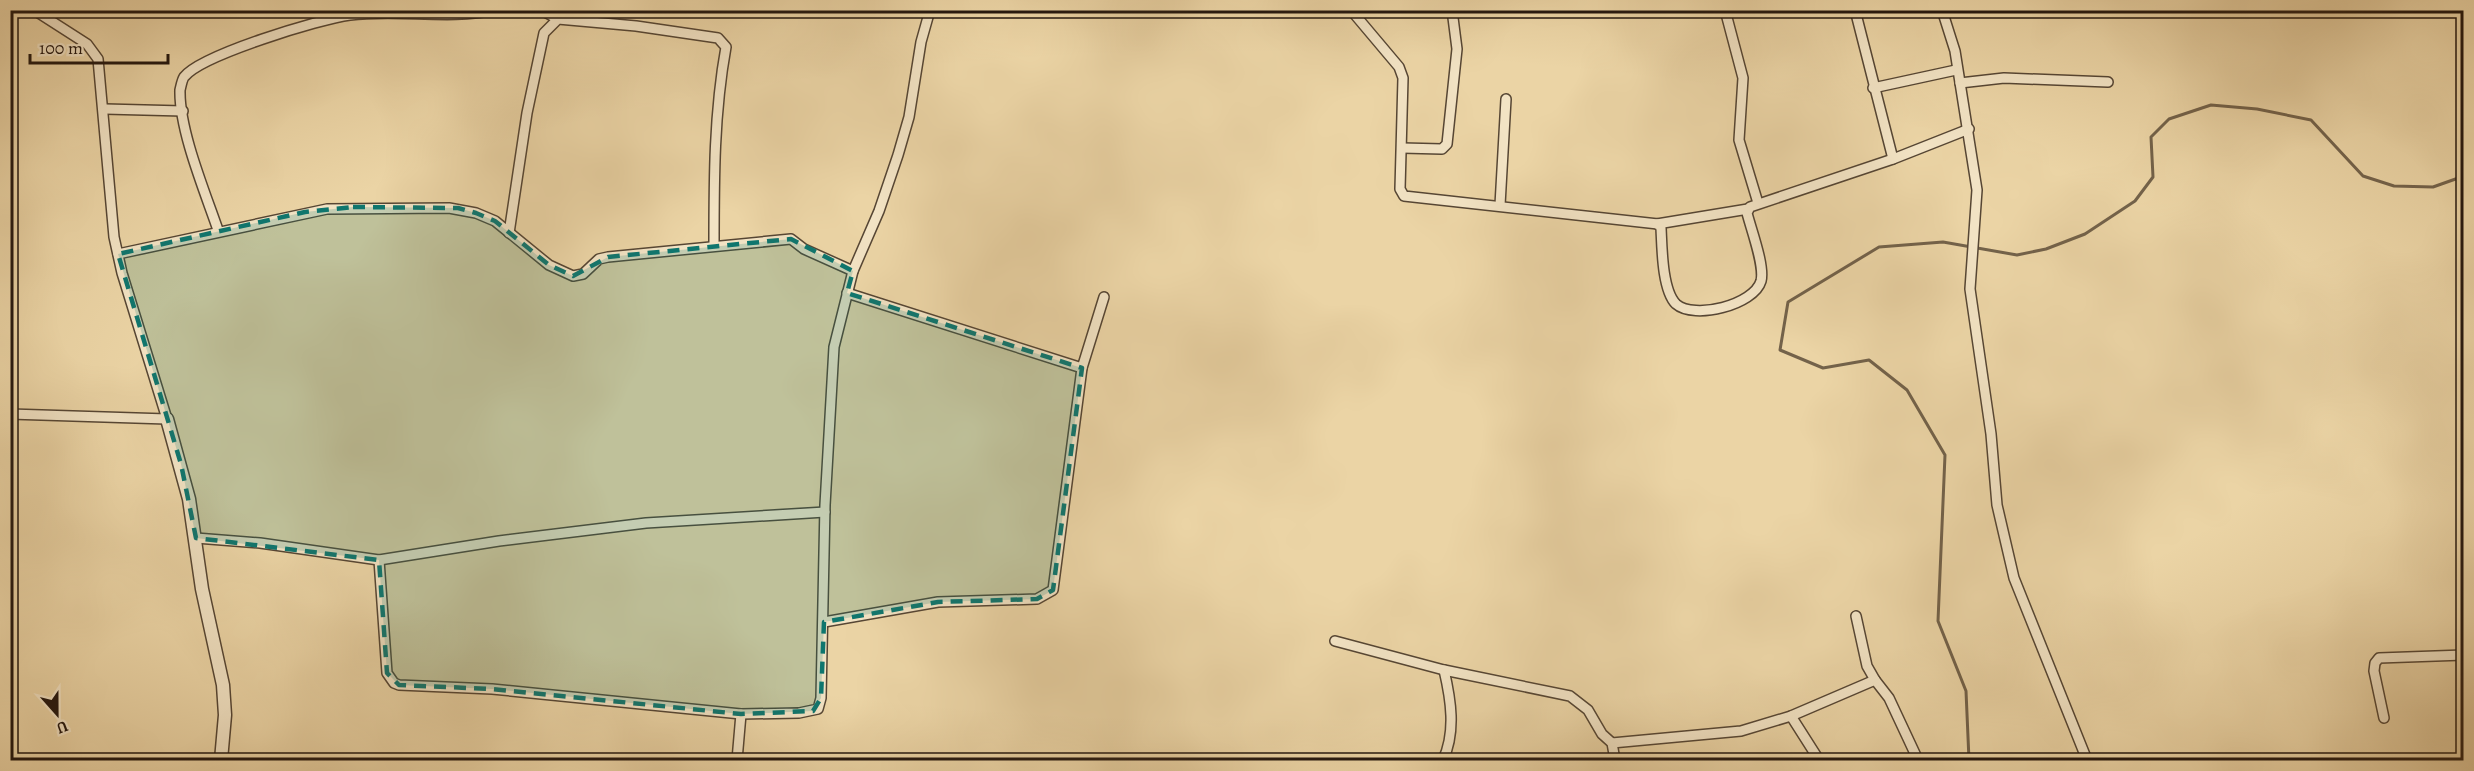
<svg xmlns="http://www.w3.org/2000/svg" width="2474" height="771" viewBox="0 0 2474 771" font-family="Alegreya,serif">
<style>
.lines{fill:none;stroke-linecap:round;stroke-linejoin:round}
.stream{stroke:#73624a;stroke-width:3}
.minor-casing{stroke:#564634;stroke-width:12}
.tertiary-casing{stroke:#564634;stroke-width:15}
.minor{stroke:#f2e3c4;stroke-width:9}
.tertiary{stroke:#f2e3c4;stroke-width:12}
.marked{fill:#0f766e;fill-opacity:0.2;stroke:#0f766e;stroke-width:4.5;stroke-dasharray:12 8;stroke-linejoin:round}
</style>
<rect width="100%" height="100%" fill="#ebd4a5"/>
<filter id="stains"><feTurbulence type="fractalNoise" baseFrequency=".00333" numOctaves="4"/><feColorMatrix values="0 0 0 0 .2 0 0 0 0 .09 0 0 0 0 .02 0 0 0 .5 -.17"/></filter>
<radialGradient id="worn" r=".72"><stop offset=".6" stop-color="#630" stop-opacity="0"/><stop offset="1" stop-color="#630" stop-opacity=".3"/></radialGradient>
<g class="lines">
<polyline class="stream" points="1969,760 1966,691 1938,621 1945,455 1907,390 1869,360 1823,368 1780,350 1788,302 1879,247 1943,242 2017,255 2046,249 2085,234 2135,201 2153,177 2151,137 2169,119 2211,105 2257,109 2311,120 2363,176 2394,186 2433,187 2464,176"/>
<g class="minor-casing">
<g id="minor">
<polyline points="541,10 558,19"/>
<path d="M1351 10 1399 67 1403 78 1400 189 1404 196 1658 224 1661 228C1662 247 1662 290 1676 304 1694 320 1754 305 1761 281 1765 266 1751 229 1747 213L1750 207 1893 159 1969 129"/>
<polyline points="1725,10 1743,78 1739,140 1758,203"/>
<polyline points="1855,10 1893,159"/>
<polyline points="1942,10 1955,51 1977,190 1970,289 1991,434 1997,505 2014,578 2087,760"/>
<polyline points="1960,83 2004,78 2108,82"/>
<polyline points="1873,88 1956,70"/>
<polyline points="105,109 183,111"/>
<polyline points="1402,148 1442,149 1447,144 1457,49 1452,10"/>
<polyline points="1500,205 1506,99"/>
<polyline points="1657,224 1748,209"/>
<path d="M218 230C205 192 179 130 180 90 181 86 182 80 184 77 201 55 320 19 350 15 399 9 448 20 496 10"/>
<path d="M509 233 527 113 544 33 558 19 636 26 718 38 726 47C714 113 714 179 714 246"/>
<polyline points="118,254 327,209 449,208 476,213 495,221 549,265 573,276 583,274 599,259 608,257 791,239 804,249 853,271"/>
<polyline points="1082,368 1104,297"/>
<polyline points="10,414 167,419 122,273 114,237 98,59 87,44 34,10"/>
<polyline points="196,538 260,543 379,560 499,541 646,523 825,512"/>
<polyline points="379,560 387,673 394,683 399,685 492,689 741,714 799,713 818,709 821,698 825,505 834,347 853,271 879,211 898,155 909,117 921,42 930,10"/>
<polyline points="1856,616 1867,666 1875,680"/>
<polyline points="824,622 938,602 1037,599 1053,590 1082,368 847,293"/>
<polyline points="1335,641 1444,670 1570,696 1588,710 1602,734 1612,743 1615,760"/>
<polyline points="1791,716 1819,760"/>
<polyline points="2384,718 2374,671 2375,663 2379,658 2464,655"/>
<polyline points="2462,720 2464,728"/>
<polyline points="1612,743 1741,731 1791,716 1875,680 1889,698 1918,760"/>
<polyline points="737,760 741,714"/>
<path d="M1443 760C1456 732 1451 700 1444 670"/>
</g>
</g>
<g class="tertiary-casing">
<polyline id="tertiary" points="167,419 189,499 202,589 223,685 225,715 221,760"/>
</g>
<use href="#minor" class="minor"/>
<use href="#tertiary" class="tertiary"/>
</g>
<path class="marked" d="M353 207 458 208 476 213 495 221 549 265 573 276 608 257 791 239 853 271 847 293 1082 368 1053 590 1037 599 938 602 824 622 821 698 813 711 741 714 492 689 399 685 387 673 379 560 196 538 181 464 118 254 305 212Z"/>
<rect width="2474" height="771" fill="none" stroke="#ebd4a5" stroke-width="36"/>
<rect x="12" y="12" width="2450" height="747" fill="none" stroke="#24170f" stroke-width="3"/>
<rect x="18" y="18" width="2438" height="735" fill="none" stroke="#24170f" stroke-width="1.5"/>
<g transform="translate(57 714) rotate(159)" stroke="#f2e3c4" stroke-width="4.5" paint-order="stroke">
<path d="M0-4.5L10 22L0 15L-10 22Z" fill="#24170f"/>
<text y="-9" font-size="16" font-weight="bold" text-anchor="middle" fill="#24170f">U</text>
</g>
<path d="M30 54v9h138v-9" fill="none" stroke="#24170f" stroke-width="3"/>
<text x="39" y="54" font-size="18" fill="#24170f" stroke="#f2e3c4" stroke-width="4.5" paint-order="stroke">100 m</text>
<rect width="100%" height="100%" filter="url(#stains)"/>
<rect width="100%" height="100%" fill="url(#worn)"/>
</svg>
